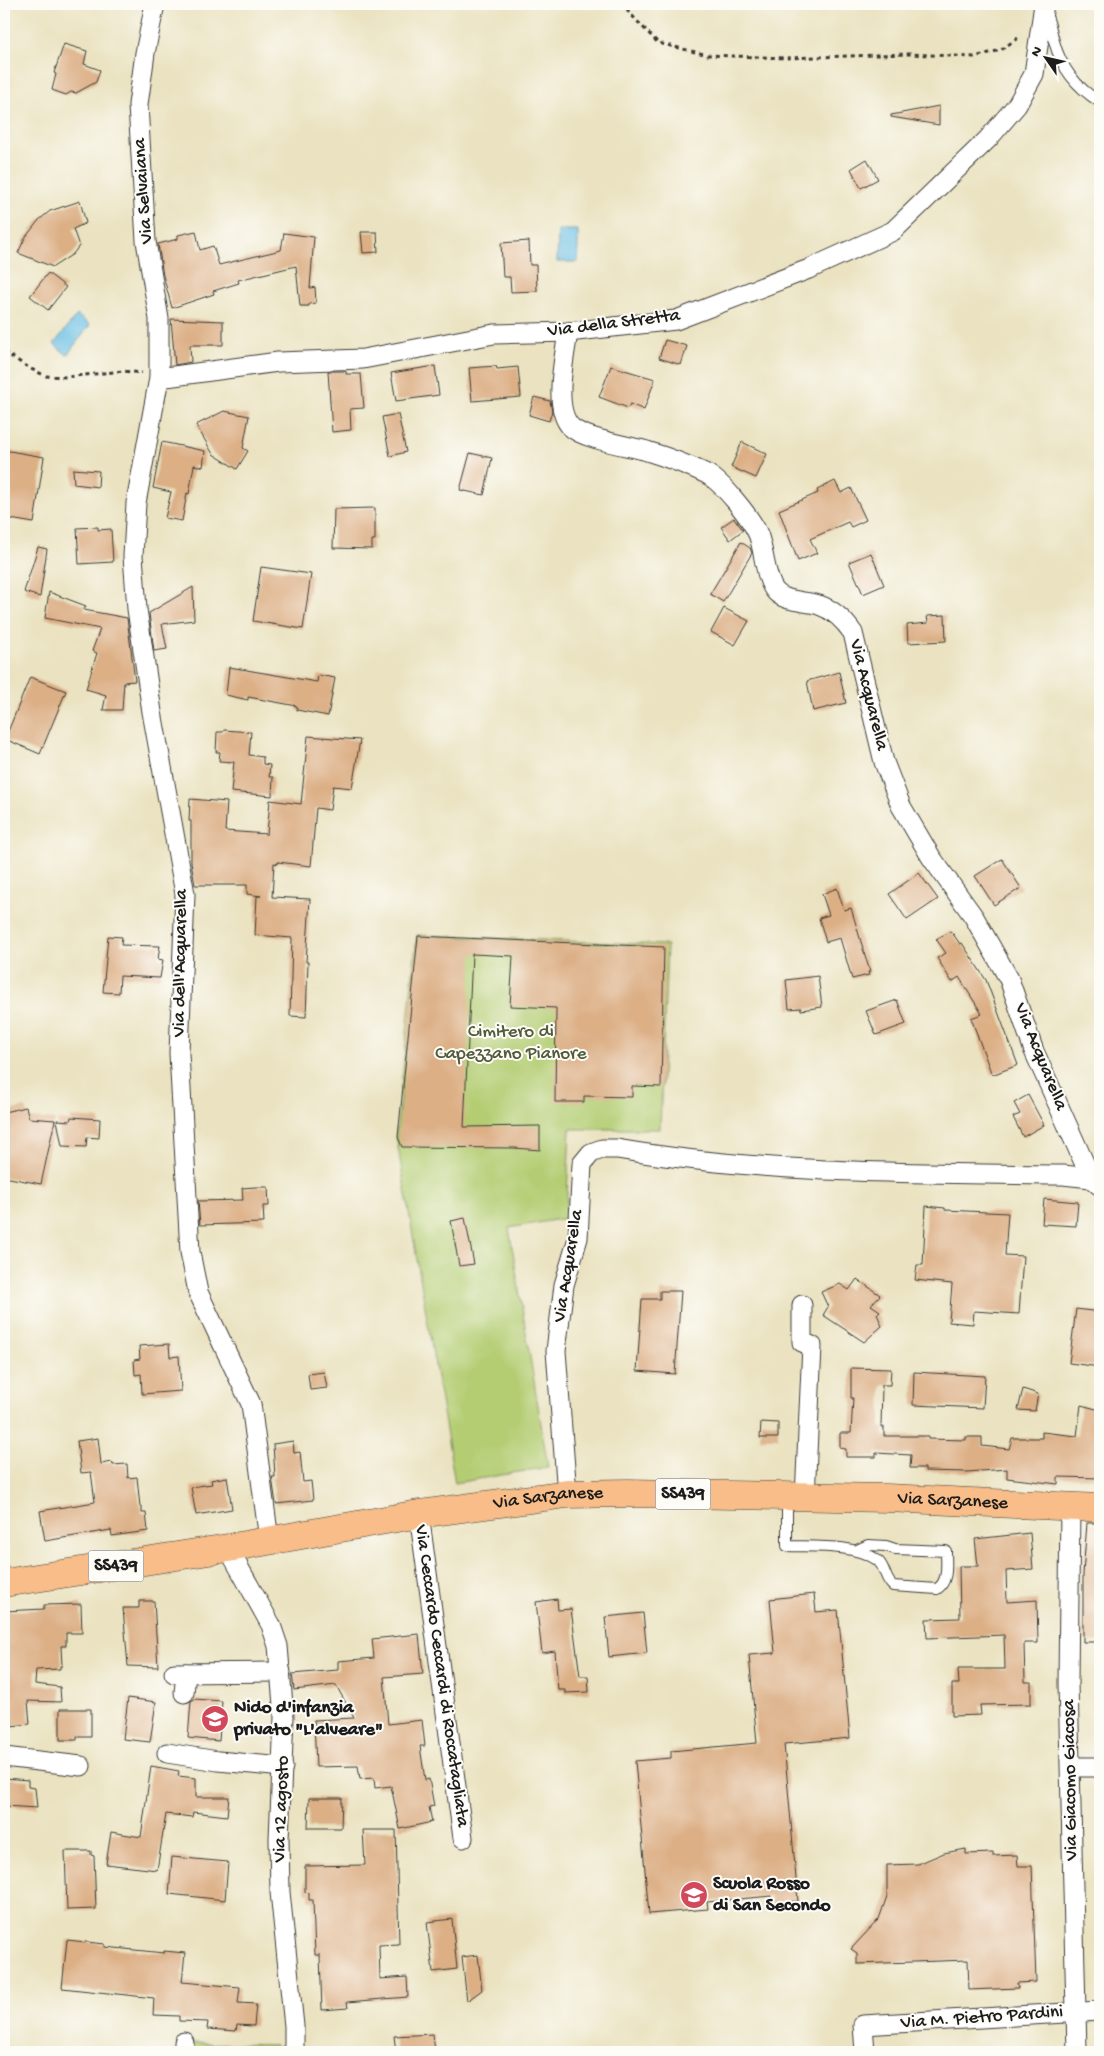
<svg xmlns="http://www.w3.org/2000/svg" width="1104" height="2056" viewBox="0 0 1104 2056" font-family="'Gochi Hand',sans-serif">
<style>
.green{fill:#b4cd73;stroke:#687448}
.water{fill:#66bee3;stroke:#416d80}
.building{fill:#dcaf85}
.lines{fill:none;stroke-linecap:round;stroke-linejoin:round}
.lane-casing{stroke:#3b3a35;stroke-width:12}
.street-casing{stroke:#3b3a35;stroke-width:21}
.primary-casing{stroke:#3b3a35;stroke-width:29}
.path{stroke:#3b3a35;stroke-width:3;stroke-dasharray:4 4;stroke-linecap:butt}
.lane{stroke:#fff;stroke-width:10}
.street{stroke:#fff;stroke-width:19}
.primary{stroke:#f8bd88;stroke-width:28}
.labels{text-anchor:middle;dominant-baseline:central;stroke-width:4;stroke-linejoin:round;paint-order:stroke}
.shield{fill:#fdfcf7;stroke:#605f5e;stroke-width:1}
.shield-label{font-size:18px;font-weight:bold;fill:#1c1c1c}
.street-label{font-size:19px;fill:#1c1c1c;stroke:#fdfcf7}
.park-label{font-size:19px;fill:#515a3a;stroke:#fdfcf7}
.poi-label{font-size:19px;font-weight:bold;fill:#1c1c1c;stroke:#fdfcf7;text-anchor:start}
</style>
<rect width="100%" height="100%" fill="#fdfcf7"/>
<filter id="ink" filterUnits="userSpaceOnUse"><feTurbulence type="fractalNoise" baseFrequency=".02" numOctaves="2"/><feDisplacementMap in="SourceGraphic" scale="10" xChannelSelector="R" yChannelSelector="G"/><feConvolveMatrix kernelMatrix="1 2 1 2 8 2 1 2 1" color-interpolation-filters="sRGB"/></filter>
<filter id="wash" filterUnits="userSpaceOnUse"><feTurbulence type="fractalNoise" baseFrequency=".0096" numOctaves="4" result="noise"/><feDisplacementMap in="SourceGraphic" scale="20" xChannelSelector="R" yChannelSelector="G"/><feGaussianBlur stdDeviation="1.12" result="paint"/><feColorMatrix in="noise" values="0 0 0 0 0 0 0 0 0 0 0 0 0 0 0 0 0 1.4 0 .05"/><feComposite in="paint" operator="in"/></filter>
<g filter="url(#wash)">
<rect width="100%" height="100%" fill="#eae2c0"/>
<g class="green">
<polygon points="417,935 667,945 660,1129 570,1129 566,1218 509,1228 548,1467 455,1483 396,1136"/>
<polygon points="192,2043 275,2045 274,2052 192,2051"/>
</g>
<g class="water">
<polygon points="558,230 578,230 578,262 557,262"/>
<polygon points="77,315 90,325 67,355 54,344"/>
</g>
<g id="blocks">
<g class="building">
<polygon points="64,44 87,51 84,64 100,70 96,82 76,93 71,92 66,95 52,90 56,74 54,73"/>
<polygon points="939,106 939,125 891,117 891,115"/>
<polygon points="867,159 878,179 861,188 851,169"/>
<polygon points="80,201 86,223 73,229 79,246 73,254 53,267 18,253 25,238 39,220 50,211"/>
<polygon points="196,231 200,250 213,246 219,265 281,250 284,233 314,237 310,288 315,287 316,303 309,304 309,306 300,306 296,266 238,280 239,283 213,291 214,294 172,308 163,275 158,244 178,239 178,235"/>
<polygon points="361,232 377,232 378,252 363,253"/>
<polygon points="529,241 530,265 536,265 537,291 511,292 510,277 503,277 501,243"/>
<polygon points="48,273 66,287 48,310 30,296"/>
<polygon points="171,319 223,321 223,345 190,345 191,362 175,365"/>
<polygon points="665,340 687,346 681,365 659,358"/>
<polygon points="435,366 439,395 396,401 391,373"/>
<polygon points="496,366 497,369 518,367 521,397 472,401 469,368"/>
<polygon points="611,366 655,379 644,410 630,404 628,408 599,397"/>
<polygon points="328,371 346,371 346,374 361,374 364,408 350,409 351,430 332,432"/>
<polygon points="534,397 550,401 552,411 549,421 529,415"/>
<polygon points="224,411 249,416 243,448 248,451 237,469 213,454 196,425"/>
<polygon points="398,414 406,452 390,456 382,417"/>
<polygon points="162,442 205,451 203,467 194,465 189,494 187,493 182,521 165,518 171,492 153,488"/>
<polygon points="742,442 767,454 756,478 731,467"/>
<polygon points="4,450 44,457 34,523 4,518"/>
<polygon points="470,453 492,458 484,495 460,490"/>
<polygon points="73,469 99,471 98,487 74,484"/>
<polygon points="835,481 841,493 851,488 866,520 851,527 848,522 810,539 817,553 798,561 779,510 818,493 817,490"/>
<polygon points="375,508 375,540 372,540 372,549 333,548 334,509"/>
<polygon points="734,518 743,530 730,540 721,527"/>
<polygon points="98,527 98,530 111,529 113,562 79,564 77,528"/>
<polygon points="741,542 750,548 752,553 723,602 710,594"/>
<polygon points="38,547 47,549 40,597 24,592"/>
<polygon points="871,553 884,585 863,594 849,562"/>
<polygon points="261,567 311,574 303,629 253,621"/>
<polygon points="193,587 194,620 162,624 167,649 154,651 149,613"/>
<polygon points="49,592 86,606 84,610 127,618 135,681 124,682 122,710 103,710 106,695 86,689 97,653 92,651 100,629 45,618"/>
<polygon points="724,608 749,621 735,645 711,632"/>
<polygon points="945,615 946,641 908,643 907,625 928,623 927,616"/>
<polygon points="229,667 317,682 318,675 335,678 328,716 297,710 297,706 248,697 248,700 226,695"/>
<polygon points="839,672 846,703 813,711 807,681"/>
<polygon points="30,677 66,691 40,754 5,739"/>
<polygon points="224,730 251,732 249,755 263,757 263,764 270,765 269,777 273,777 272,796 231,792 234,762 219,761 220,752 216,752 217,732 223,732"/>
<polygon points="308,736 360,740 352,788 333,786 330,810 316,808 311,866 278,862 278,864 274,863 272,897 310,899 306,962 308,962 306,1017 290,1016 292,938 255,935 257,896 261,896 247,894 247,885 195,885 191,862 191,821 189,821 190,799 227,802 225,831 267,834 270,800 301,804"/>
<polygon points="1002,859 1021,888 994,905 975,876"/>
<polygon points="919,873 938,899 907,920 889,894"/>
<polygon points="837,888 844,910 851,908 870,972 868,972 869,975 852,979 840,938 826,942 819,918 829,915 822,894"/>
<polygon points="951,931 960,944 962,943 986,980 1018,1065 992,1075 971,1018 982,1014 959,977 952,982 937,958 946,953 936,939"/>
<polygon points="108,936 122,937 121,945 160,946 158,959 163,960 160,978 120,976 119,993 103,992"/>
<polygon points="418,936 664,947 661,1087 632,1086 632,1097 584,1096 584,1102 555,1102 556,1008 510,1006 513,956 472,954 464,1127 540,1126 540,1150 514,1148 402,1147 398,1137"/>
<polygon points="818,976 822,1007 801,1010 801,1008 789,1009 786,980"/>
<polygon points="897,1000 906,1024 876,1035 866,1011"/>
<polygon points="1028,1095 1044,1125 1023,1137 1013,1117 1020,1114 1014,1103"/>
<polygon points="26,1107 29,1118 55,1120 41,1184 4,1177 4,1112"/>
<polygon points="71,1117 100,1119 99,1138 87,1137 86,1147 62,1146 57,1120 70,1121"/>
<polygon points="255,1187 268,1187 269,1206 263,1206 264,1223 200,1225 198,1201 243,1200 242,1188"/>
<polygon points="1044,1199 1078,1202 1076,1226 1042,1224"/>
<polygon points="926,1206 945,1208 945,1210 1008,1213 1005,1255 1023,1256 1019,1314 974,1311 973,1324 949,1322 952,1284 915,1280 917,1265 923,1265"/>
<polygon points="465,1218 474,1264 459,1266 451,1221"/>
<polygon points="857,1279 880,1295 871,1305 880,1311 877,1314 882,1326 864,1342 823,1315 828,1307 821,1292 840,1284 849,1290"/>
<polygon points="660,1291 681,1291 675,1374 637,1371 642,1299 660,1299"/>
<polygon points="1076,1309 1100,1312 1100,1367 1069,1363"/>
<polygon points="169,1344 170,1357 179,1356 181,1391 142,1394 141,1374 135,1375 134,1360 140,1359 139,1346"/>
<polygon points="851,1368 891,1369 890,1385 882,1385 881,1427 884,1427 884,1436 928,1436 928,1439 966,1440 966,1437 982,1437 982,1446 1009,1449 1012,1438 1042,1438 1042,1432 1077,1436 1081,1405 1100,1410 1097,1445 1100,1445 1100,1478 1058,1477 1058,1484 1007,1478 1007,1469 967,1472 925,1471 925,1468 910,1468 911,1455 876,1453 876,1457 846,1457 846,1449 840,1448 840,1433 851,1433 853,1398 851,1398"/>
<polygon points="324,1372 327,1388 310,1390 308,1374"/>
<polygon points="914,1372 985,1376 983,1408 913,1405"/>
<polygon points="1023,1389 1038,1394 1035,1411 1018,1410"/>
<polygon points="761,1422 778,1423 778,1438 760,1438"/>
<polygon points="98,1438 101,1464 112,1462 113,1465 127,1464 128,1478 137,1477 140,1507 142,1507 142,1513 146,1513 148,1531 112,1536 111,1530 45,1541 40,1511 95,1502 91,1472 81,1473 77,1441"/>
<polygon points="293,1441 294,1453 300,1452 303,1482 311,1481 313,1500 276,1504 272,1477 275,1477 273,1444"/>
<polygon points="227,1477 232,1509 196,1515 191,1487 212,1484 211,1480"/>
<polygon points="1087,1523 1100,1523 1100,1642 1083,1642 1083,1574"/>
<polygon points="1030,1533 1033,1569 1006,1571 1007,1602 1037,1600 1038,1643 1024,1643 1025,1682 1031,1682 1031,1704 980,1705 981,1715 952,1716 952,1684 959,1684 958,1669 1005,1669 1004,1635 927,1638 926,1619 960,1618 959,1566 978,1566 975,1539"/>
<polygon points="814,1594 816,1612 838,1610 850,1738 784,1744 798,1901 771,1904 771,1896 707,1902 708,1909 649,1914 635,1761 671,1758 671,1751 757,1743 749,1655 775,1653 770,1599"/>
<polygon points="557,1599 558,1610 571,1609 580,1676 588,1676 589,1692 565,1693 565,1690 558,1690 555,1651 542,1653 536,1602"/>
<polygon points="139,1601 154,1601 158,1667 128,1666 123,1608 139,1608"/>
<polygon points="81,1604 82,1633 66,1633 66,1646 61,1646 62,1666 60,1666 60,1669 36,1670 35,1684 60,1687 61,1702 28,1701 30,1724 11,1726 11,1722 4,1723 4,1611 44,1609 44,1605"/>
<polygon points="643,1613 647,1653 609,1657 605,1617"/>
<polygon points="419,1634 423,1674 384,1677 388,1724 422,1720 425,1746 420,1746 425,1780 429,1779 434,1806 429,1807 432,1822 400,1829 391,1786 375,1788 374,1778 360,1779 358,1766 316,1767 314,1720 354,1718 336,1685 294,1690 292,1674 338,1670 338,1661 374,1658 372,1639"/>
<polygon points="128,1698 156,1702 150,1742 123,1739"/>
<polygon points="194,1699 222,1701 219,1741 188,1738 191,1701"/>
<polygon points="60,1709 91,1709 91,1737 77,1737 77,1740 60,1740"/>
<polygon points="151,1766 179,1771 178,1776 196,1778 196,1797 229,1797 227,1816 193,1812 192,1817 166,1814 157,1870 106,1864 111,1832 141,1837"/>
<polygon points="4,1778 28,1780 28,1787 35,1788 37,1808 4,1806"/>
<polygon points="309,1798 342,1798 341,1828 308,1828"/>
<polygon points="363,1830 396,1830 399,1944 379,1945 380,1979 407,1977 408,1997 347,2002 348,2008 322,2010 320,1955 315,1955 313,1900 309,1900 309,1893 305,1892 305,1866 365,1865"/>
<polygon points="966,1849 966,1854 993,1853 993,1856 1017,1855 1018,1866 1032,1866 1036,1982 1017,1983 1018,1988 969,1990 968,1960 857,1964 857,1953 851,1949 879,1919 887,1896 887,1865 918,1864 944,1853"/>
<polygon points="65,1851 91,1851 91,1855 94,1856 96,1909 67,1910"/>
<polygon points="172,1857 228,1862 225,1900 169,1894"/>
<polygon points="452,1919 457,1969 433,1972 427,1922"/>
<polygon points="67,1940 105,1944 105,1947 164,1953 164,1951 185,1953 182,1982 240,1987 238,2003 256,2004 254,2026 237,2025 236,2031 207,2029 208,2022 179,2021 179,2016 153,2015 154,1998 62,1988"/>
<polygon points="478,1955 482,1990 467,2001 462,1957"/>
<polygon points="433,2034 435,2052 396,2052 394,2036"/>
</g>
</g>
</g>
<g filter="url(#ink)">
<use href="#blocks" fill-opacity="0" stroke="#3b3a35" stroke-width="1"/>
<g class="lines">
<g class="lane-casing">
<g id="lane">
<path d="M1045 12C1050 22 1051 30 1054 41 1061 68 1077 88 1100 102"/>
<path d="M787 1497V1546C814 1547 855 1544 877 1560 886 1567 884 1579 893 1586L937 1589C949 1581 946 1564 946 1551L895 1549 886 1546 868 1545 857 1550"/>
</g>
</g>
<g class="street-casing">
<g id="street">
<polyline points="155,4 145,53 138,105 146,241 159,319 159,378 136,503 133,556 137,609 152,712 185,894 179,1053 190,1252 198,1292 251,1404 269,1540"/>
<path d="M568 332C565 356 552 408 571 427 583 439 629 446 647 451 666 457 688 465 707 474 722 482 751 518 758 534 764 548 765 581 776 592 785 602 806 601 819 605 834 610 844 620 853 633L884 762 901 806 931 857 974 917 1009 979 1034 1051 1091 1178"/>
<polyline points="159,378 278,362 363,359 494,334 568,332 676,320 809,269 893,231 988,139 1017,105 1034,74 1044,4"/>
<polyline points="802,1305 802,1342 812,1346 805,1497"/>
<path d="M567 1494 556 1351 564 1285 578 1238 582 1164 591 1153 602 1149H617C765 1174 914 1173 1063 1175L1091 1178 1099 1185"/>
<polyline points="1070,1507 1068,1683 1077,2052"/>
<polyline points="419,1514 463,1838"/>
<polyline points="228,1548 271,1625 278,1646 284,1717 279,1839 280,1892 294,2026 294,2052"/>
<polyline points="174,1673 281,1672"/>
<polyline points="184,1693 186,1673"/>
<polyline points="167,1753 218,1761 283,1767"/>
<polyline points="4,1757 81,1766"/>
<polyline points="1071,1767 1100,1767"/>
<polyline points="184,2042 184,2052"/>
<polyline points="865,2052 863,2025 1100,2011"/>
</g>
</g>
<g class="primary-casing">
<g id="primary">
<path id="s1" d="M4 1583 228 1548 419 1514 567 1494 628 1493 887 1498 1100 1508"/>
</g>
</g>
<g class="path">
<polyline points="621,4 658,43 708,55 786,58 909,54 974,57 1001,50 1019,37"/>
<polyline points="4,352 31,369 46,376 66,377 123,371 142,373"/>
</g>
<use href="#lane" class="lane"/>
<use href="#street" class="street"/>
<use href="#primary" class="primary"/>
</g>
</g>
<defs>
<g id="school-disc" transform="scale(1.4375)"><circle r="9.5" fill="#d1495b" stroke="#fdfcf7"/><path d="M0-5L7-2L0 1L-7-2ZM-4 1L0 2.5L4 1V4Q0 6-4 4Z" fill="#fff"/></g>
</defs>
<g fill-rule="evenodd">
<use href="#school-disc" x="215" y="1719"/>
<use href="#school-disc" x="694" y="1895"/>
</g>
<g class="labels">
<g class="shield">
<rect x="655.5" y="1478.5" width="55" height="31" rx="4"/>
<rect x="88.5" y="1550.5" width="55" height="31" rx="4"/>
</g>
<g class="shield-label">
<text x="683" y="1494">SS439</text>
<text x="116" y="1566">SS439</text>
</g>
<g class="street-label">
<text transform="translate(144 191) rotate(-94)">Via Selvaiana</text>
<text transform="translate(614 324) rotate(-7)">Via della Stretta</text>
<text transform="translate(868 695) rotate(76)">Via Acquarella</text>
<text transform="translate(181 963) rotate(-89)">Via dell'Acquarella</text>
<text transform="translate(1040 1057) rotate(68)">Via Acquarella</text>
<text transform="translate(569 1266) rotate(-81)">Via Acquarella</text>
<text stroke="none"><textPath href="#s1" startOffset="551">Via Sarzanese</textPath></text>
<text stroke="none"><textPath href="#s1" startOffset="956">Via Sarzanese</textPath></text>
<text transform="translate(441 1676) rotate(82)">Via Ceccardo Ceccardi di Roccatagliata</text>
<text transform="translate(1071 1780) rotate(-91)">Via Giacomo Giacosa</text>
<text transform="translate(282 1809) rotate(-88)">Via 12 agosto</text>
<text transform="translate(982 2018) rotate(-4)">Via M. Pietro Pardini</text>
</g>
<g class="park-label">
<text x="511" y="1032">Cimitero di<tspan x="511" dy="22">Capezzano Pianore</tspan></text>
</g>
<g class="poi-label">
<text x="234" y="1708">Nido d'infanzia<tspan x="234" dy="22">privato "L'alveare"</tspan></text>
<text x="713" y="1884">Scuola Rosso<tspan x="713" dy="22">di San Secondo</tspan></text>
</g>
</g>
<rect width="1104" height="2056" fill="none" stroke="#fdfcf7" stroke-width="20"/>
<g transform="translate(1046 58) rotate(304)" stroke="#fdfcf7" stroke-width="4" paint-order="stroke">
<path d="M0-4L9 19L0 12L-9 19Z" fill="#1c1c1c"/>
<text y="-8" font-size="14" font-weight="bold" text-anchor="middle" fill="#1c1c1c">N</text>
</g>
</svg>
